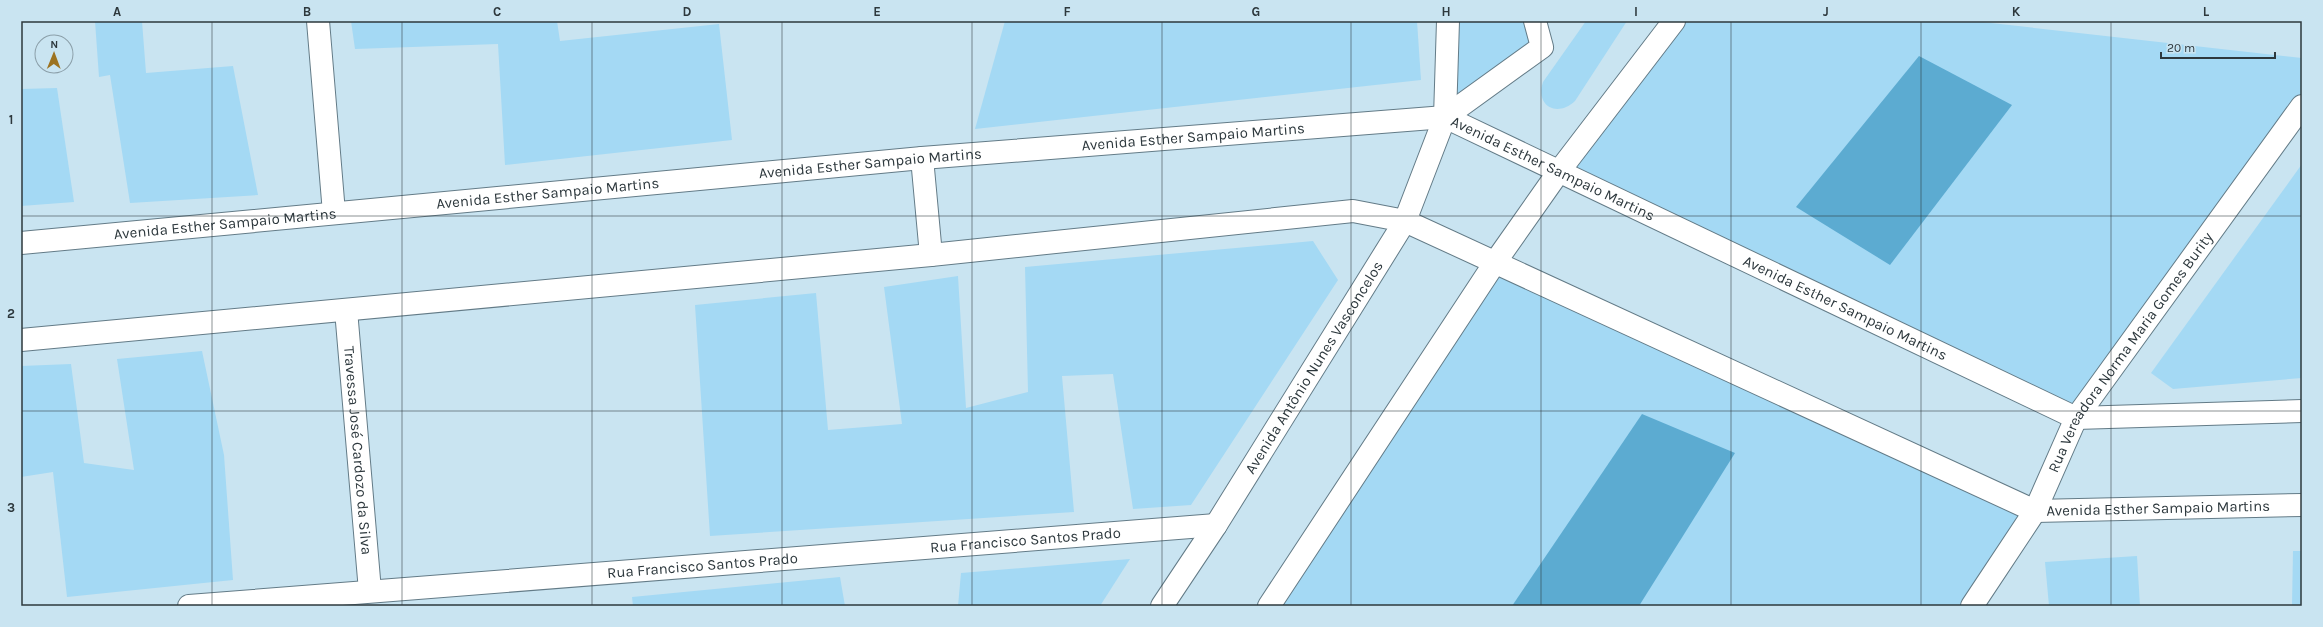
<svg xmlns="http://www.w3.org/2000/svg" width="2323" height="627" viewBox="0 0 2323 627" font-family="Karla,sans-serif">
<style>
.green{fill:#a4d9f4}
.water{fill:#5cabd1}
.lines{fill:none;stroke-linecap:round;stroke-linejoin:round}
.street-casing{stroke:#637b87;stroke-width:24}
.secondary-casing{stroke:#637b87;stroke-width:24}
.street{stroke:#fff;stroke-width:22}
.secondary{stroke:#fff;stroke-width:22}
.grid{fill:none;stroke:#2d383d;stroke-width:1;stroke-opacity:0.55}
.labels{text-anchor:middle;dominant-baseline:central;stroke-width:4;stroke-linejoin:round;paint-order:stroke}
.street-label{font-size:15px;fill:#2d383d;stroke:#c9e4f1}
.neatline{fill:none;stroke:#2d383d;stroke-width:1.5}
.grid-label{font-size:13px;text-anchor:middle;font-weight:bold;fill:#2d383d}
</style>
<rect width="100%" height="100%" fill="#c9e4f1"/>
<g class="green">
<polygon points="95,21 142,21 146,73 233,66 258,195 130,203 110,75 99,77"/>
<polygon points="351,21 557,21 560,41 719,24 732,140 505,165 498,44 355,49"/>
<polygon points="1005,21 1417,21 1421,80 975,129"/>
<polygon points="1448,21 1535,21 1542,47 1445,117"/>
<path d="M1586 21H1627L1575 101C1557 118 1535 106 1543 82Z"/>
<polygon points="1674,21 1973,21 2302,58 2302,105 2076,418 1560,170"/>
<polygon points="57,88 74,202 21,206 21,89"/>
<polygon points="2302,164 2302,378 2173,389 2151,373"/>
<polygon points="1313,241 1338,280 1191,505 1133,509 1113,374 1062,376 1074,512 710,536 695,305 816,293 828,430 902,424 884,287 958,276 966,408 1028,392 1025,267"/>
<polygon points="1496,261 2035,511 1972,606 1263,606"/>
<polygon points="202,351 224,455 233,580 67,597 53,472 21,477 21,366 71,364 84,463 134,470 117,359"/>
<polygon points="2293,551 2302,551 2302,606 2292,606"/>
<polygon points="2137,556 2140,606 2049,606 2045,562"/>
<polygon points="1130,559 1100,606 958,606 961,573"/>
<polygon points="840,577 845,606 633,606 632,597"/>
</g>
<g class="water">
<polygon points="1919,56 2012,105 1890,265 1796,207"/>
<polygon points="1642,414 1735,453 1639,606 1512,606"/>
</g>
<g class="lines">
<g class="street-casing">
<g id="street">
<polyline points="318,21 334,213"/>
<polyline points="1445,117 1542,47 1535,21"/>
<polyline points="1445,117 1448,21"/>
<polyline points="1560,170 1674,21"/>
<path id="s1" d="M346 310 370 591"/>
<path id="s2" d="M189 606 1216 525"/>
<path id="s3" d="M1972 606 2035 511 2076 418 2302 106"/>
</g>
</g>
<g class="secondary-casing">
<g id="secondary">
<polyline points="922,158 931,255"/>
<path id="s4" d="M21 243 922 158 1445 117 2076 418 2302 411"/>
<path id="s5" d="M21 340 931 255 1353 211 1405 221 2035 511 2302 505"/>
<path id="s6" d="M1162 606 1216 525 1405 221 1445 117"/>
<polyline points="1269,606 1496,261 1560,170"/>
</g>
</g>
<use href="#street" class="street"/>
<use href="#secondary" class="secondary"/>
</g>
<path class="grid" d="M212 21V606M402 21V606M592 21V606M782 21V606M972 21V606M1162 21V606M1351 21V606M1541 21V606M1731 21V606M1921 21V606M2111 21V606M21 216H2302M21 411H2302"/>
<g class="labels">
<g class="street-label">
<text stroke="none"><textPath href="#s4" startOffset="1177">Avenida Esther Sampaio Martins</textPath></text>
<text stroke="none"><textPath href="#s4" startOffset="853">Avenida Esther Sampaio Martins</textPath></text>
<text stroke="none"><textPath href="#s4" startOffset="1549">Avenida Esther Sampaio Martins</textPath></text>
<text stroke="none"><textPath href="#s4" startOffset="529">Avenida Esther Sampaio Martins</textPath></text>
<text stroke="none"><textPath href="#s4" startOffset="205">Avenida Esther Sampaio Martins</textPath></text>
<text stroke="none"><textPath href="#s4" startOffset="1873">Avenida Esther Sampaio Martins</textPath></text>
<text stroke="none"><textPath href="#s3" startOffset="300">Rua Vereadora Norma Maria Gomes Burity</textPath></text>
<text stroke="none"><textPath href="#s6" startOffset="283">Avenida Antônio Nunes Vasconcelos</textPath></text>
<text stroke="none"><textPath href="#s1" startOffset="141">Travessa José Cardozo da Silva</textPath></text>
<text stroke="none"><textPath href="#s5" startOffset="2208">Avenida Esther Sampaio Martins</textPath></text>
<text stroke="none"><textPath href="#s2" startOffset="839">Rua Francisco Santos Prado</textPath></text>
<text stroke="none"><textPath href="#s2" startOffset="515">Rua Francisco Santos Prado</textPath></text>
</g>
</g>
<rect width="2323" height="627" fill="none" stroke="#c9e4f1" stroke-width="44"/>
<g transform="translate(54 54) rotate(1)"><circle r="19" fill="#c9e4f1" stroke="#8b9fa9"/>
<path d="M0-3L7 15L0 10L-7 15Z" fill="#9c7321"/>
<text y="-6" font-size="11" font-weight="bold" text-anchor="middle" fill="#2d383d">N</text>
</g>
<path d="M2161 52v6h114v-6" fill="none" stroke="#2d383d" stroke-width="2"/>
<text x="2167" y="52" font-size="12" fill="#2d383d" stroke="#c9e4f1" stroke-width="3" paint-order="stroke">20 m</text>
<rect x="22" y="22" width="2279" height="583" class="neatline"/>
<g class="grid-label">
<text x="117" y="16">A</text>
<text x="307" y="16">B</text>
<text x="497" y="16">C</text>
<text x="687" y="16">D</text>
<text x="877" y="16">E</text>
<text x="1067" y="16">F</text>
<text x="1256" y="16">G</text>
<text x="1446" y="16">H</text>
<text x="1636" y="16">I</text>
<text x="1826" y="16">J</text>
<text x="2016" y="16">K</text>
<text x="2206" y="16">L</text>
<text x="11" y="124">1</text>
<text x="11" y="318">2</text>
<text x="11" y="512">3</text>
</g>
</svg>
